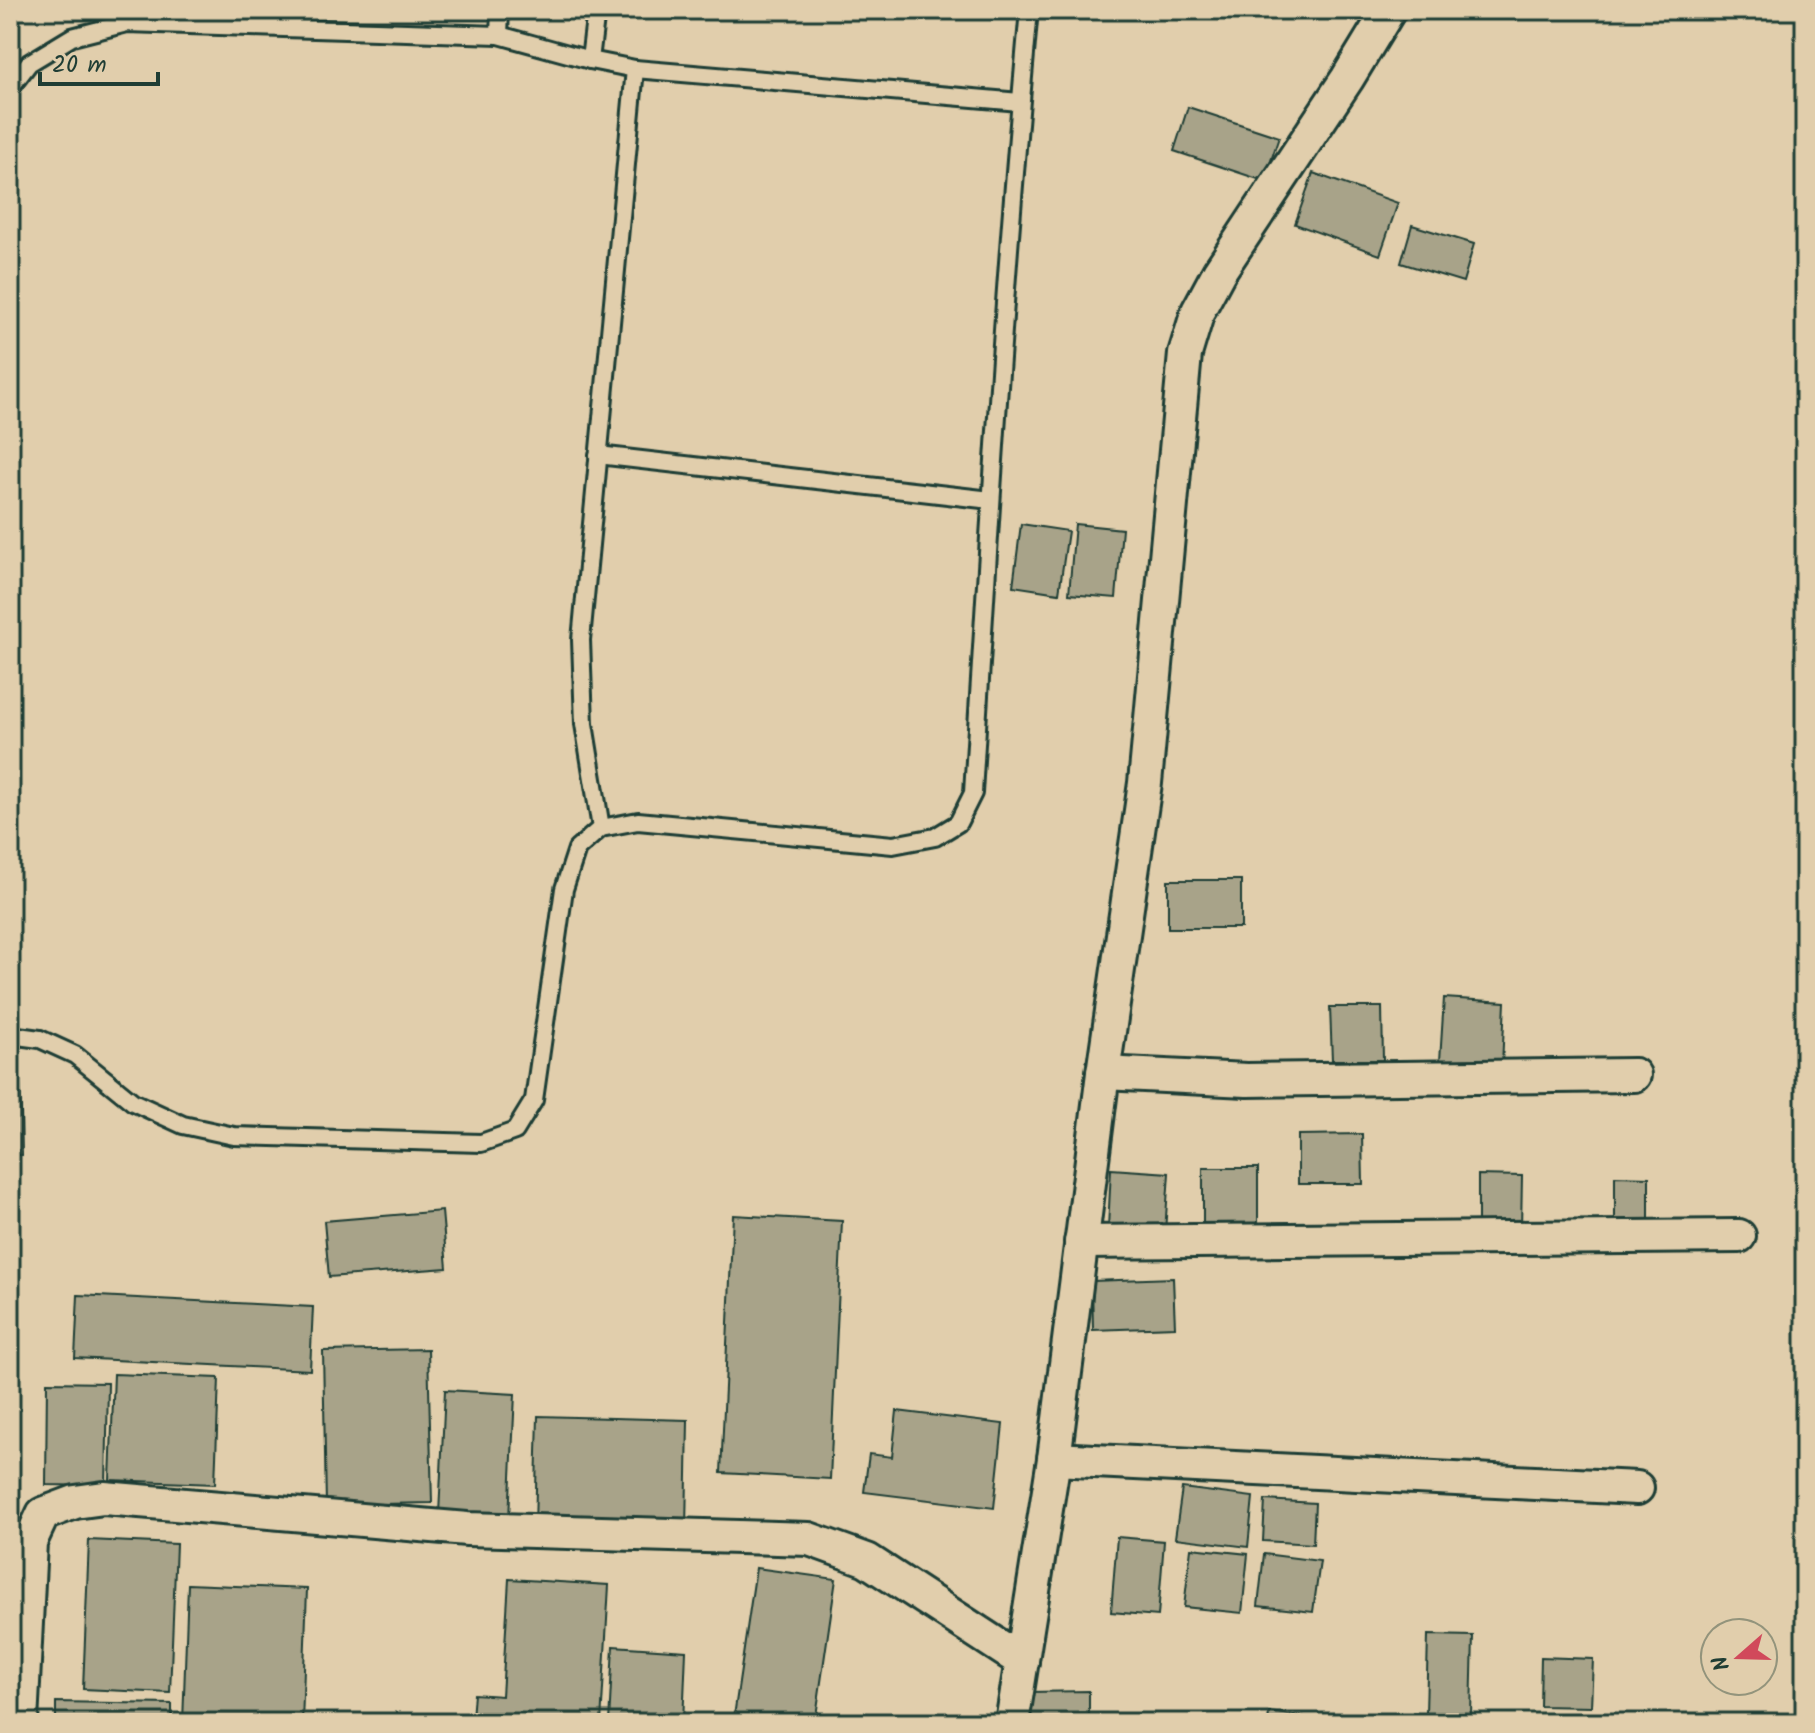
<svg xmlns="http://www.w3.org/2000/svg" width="1815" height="1733" viewBox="0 0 1815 1733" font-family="Kalam,sans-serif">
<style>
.building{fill:#a8a389;stroke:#1f3d34;stroke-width:2}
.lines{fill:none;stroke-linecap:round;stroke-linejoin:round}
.lane-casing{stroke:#1f3d34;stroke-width:22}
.street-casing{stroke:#1f3d34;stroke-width:38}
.lane{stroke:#e1ceac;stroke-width:16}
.street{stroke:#e1ceac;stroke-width:32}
</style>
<rect width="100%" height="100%" fill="#e1ceac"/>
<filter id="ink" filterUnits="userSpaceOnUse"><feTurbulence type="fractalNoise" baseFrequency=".0125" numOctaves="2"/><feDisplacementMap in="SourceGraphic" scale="16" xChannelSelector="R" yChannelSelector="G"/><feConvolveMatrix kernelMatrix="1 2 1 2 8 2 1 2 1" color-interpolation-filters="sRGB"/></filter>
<g filter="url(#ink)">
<g class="building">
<polygon points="1188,107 1279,137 1264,181 1174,151"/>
<polygon points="1313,173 1398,203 1380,255 1295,224"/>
<polygon points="1412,225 1474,244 1463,282 1401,263"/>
<polygon points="1021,524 1068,531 1059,593 1013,586"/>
<polygon points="1075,524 1122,529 1116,598 1069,594"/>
<rect x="1168" y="880" width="73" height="48"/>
<polygon points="1444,998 1505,1002 1502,1065 1440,1061"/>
<polygon points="1330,1007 1382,1007 1383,1060 1332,1060"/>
<polygon points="10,1070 20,1070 22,1155 10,1155"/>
<polygon points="1362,1134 1363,1184 1298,1184 1298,1135"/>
<polygon points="1203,1168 1258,1168 1258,1229 1203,1228"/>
<polygon points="1111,1169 1169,1173 1165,1232 1108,1228"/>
<polygon points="1478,1175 1522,1176 1521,1229 1478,1229"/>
<polygon points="1615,1176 1649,1177 1649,1229 1615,1229"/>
<polygon points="442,1211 447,1268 329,1277 324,1221"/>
<polygon points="733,1215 842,1221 830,1479 721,1473"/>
<polygon points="1173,1278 1175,1327 1093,1330 1092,1281"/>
<polygon points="78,1295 313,1307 310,1370 75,1358"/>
<polygon points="10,1347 12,1347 15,1429 10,1429"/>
<polygon points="428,1349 432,1503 326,1505 323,1351"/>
<polygon points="114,1374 219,1378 215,1484 110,1480"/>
<polygon points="47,1382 108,1383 106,1486 46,1485"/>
<polygon points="445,1390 515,1394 509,1518 439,1514"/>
<polygon points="897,1411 1003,1424 994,1508 864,1492 869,1454 892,1457"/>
<polygon points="538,1416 688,1420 686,1530 535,1526"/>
<polygon points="10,1442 12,1442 10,1522"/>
<polygon points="1182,1488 1253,1497 1248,1547 1175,1538"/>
<polygon points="1265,1500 1315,1503 1313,1544 1263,1541"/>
<polygon points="1117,1537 1164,1541 1158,1616 1111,1612"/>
<polygon points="89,1540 176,1544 170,1693 83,1689"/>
<polygon points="1191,1548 1248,1554 1242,1613 1184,1607"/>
<polygon points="1264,1554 1320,1561 1313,1612 1258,1606"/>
<polygon points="756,1568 836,1579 815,1723 733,1723"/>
<polygon points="509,1579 609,1585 601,1723 557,1723 472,1718 474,1694 502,1696"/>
<polygon points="188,1584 307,1589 302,1723 183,1723"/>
<polygon points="1428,1635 1473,1636 1471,1715 1426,1714"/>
<polygon points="613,1646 686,1651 683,1723 609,1723"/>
<polygon points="1541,1657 1593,1659 1591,1707 1540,1706"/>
<polygon points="1089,1691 1089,1723 1030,1723 1029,1692"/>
<polygon points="56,1702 172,1704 172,1723 56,1723"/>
<polygon points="1269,1712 1314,1718 1313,1723 1268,1723"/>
</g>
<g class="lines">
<g class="lane-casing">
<g id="lane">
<polyline points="499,35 500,10"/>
<polyline points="590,60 596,10"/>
<polyline points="10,88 29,63 72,37 127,23 499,35 590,60 635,69 1020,102"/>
<polyline points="598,455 991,500"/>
<polyline points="601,828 584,724 581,640 635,69"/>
<path d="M10 1035 40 1039 75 1055 133 1102 183 1125 234 1136 481 1143 515 1131 534 1100 564 889 577 849 601 828 638 821 893 845 935 837 958 823 973 793C989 532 1005 270 1029 10"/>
</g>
</g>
<g class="street-casing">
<g id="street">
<polyline points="1103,1073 1247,1080 1634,1075"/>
<polyline points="1081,1242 1739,1236"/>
<polyline points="1054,1459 1637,1488"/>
<polyline points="21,1723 30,1542 43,1514 75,1502 104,1498 467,1529 809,1539 867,1560 1022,1661"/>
<polyline points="1012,1723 1054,1459 1103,1073 1145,783 1185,354 1198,311 1219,272 1347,79 1389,10"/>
</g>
</g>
<use href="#lane" class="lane"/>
<use href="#street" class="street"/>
</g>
</g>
<rect width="1815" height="1733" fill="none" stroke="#e1ceac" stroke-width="40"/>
<rect x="20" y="20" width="1775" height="1693" fill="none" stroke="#1f3d34" stroke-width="3" filter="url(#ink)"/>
<g transform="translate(1739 1657) rotate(250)"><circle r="38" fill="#e1ceac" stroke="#93947c" stroke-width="2"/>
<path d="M0-6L14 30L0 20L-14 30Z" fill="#d1495b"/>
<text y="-12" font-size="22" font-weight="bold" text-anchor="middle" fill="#1f3d34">N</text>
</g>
<path d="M40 72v12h118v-12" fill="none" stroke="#1f3d34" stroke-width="4"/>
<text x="52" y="72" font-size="24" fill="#1f3d34" stroke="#e1ceac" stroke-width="6" paint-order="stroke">20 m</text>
</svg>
